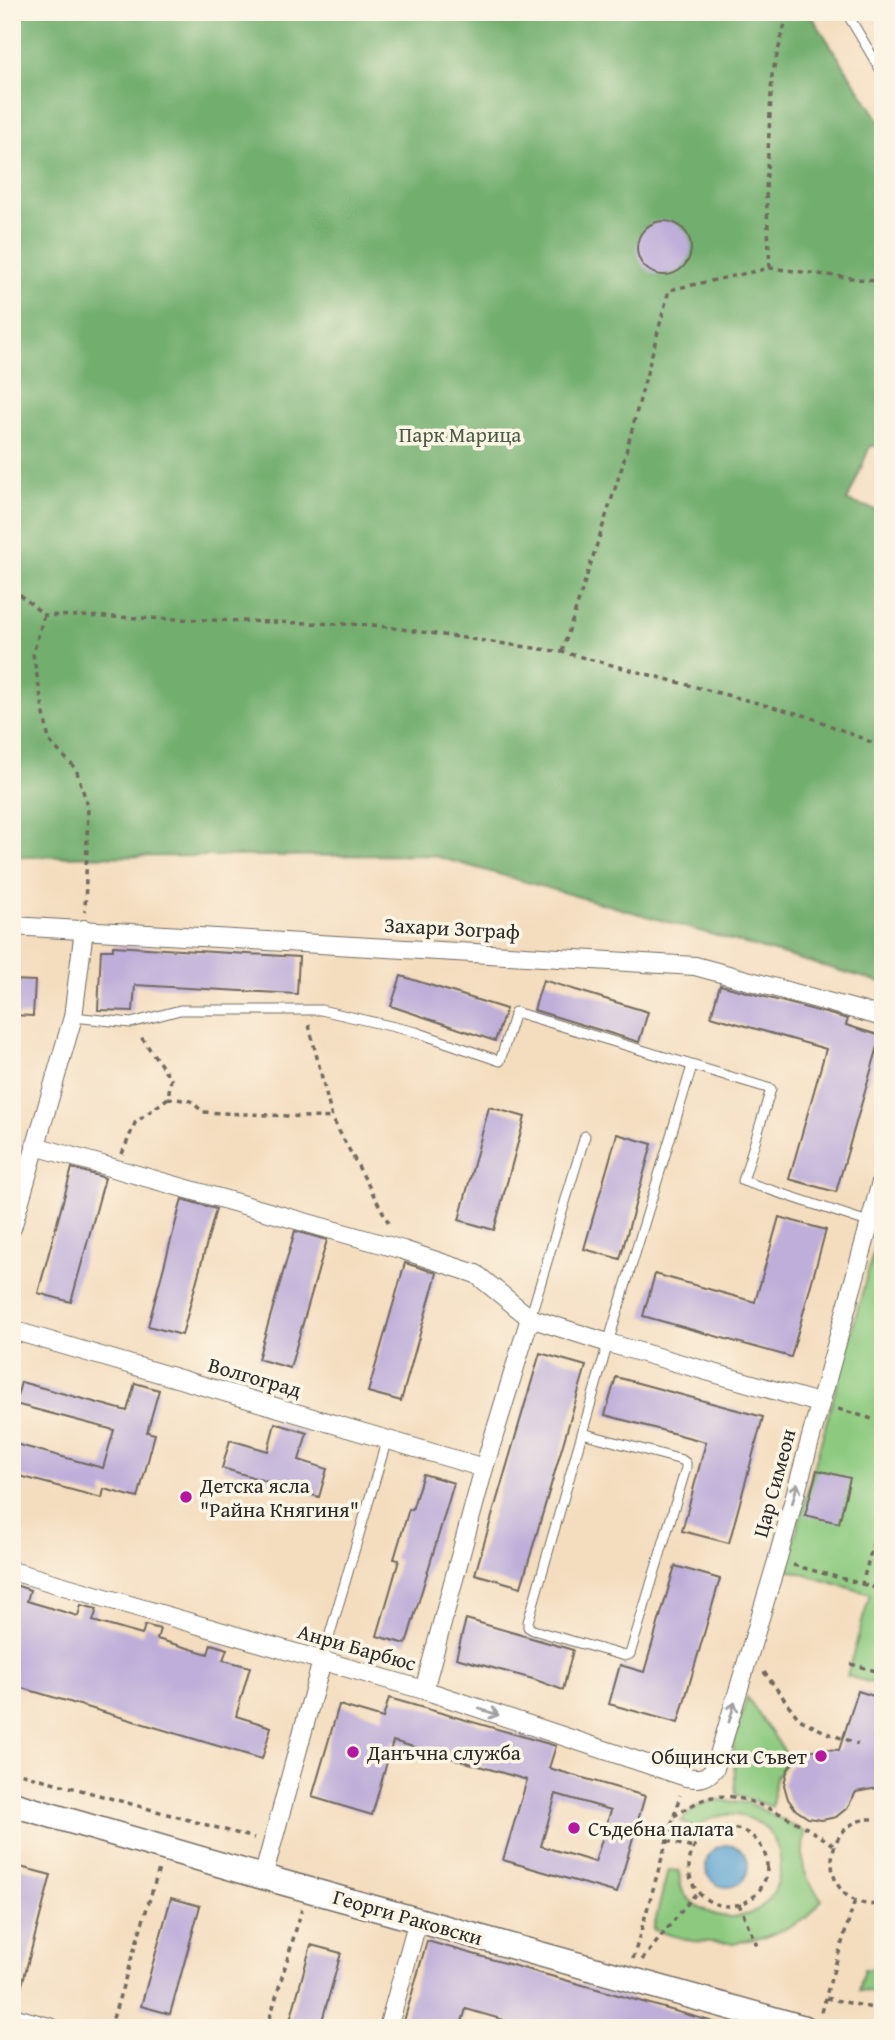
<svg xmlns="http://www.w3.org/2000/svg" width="895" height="2040" viewBox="0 0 895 2040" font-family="'Gentium Book Plus',serif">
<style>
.green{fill:#8dca80;stroke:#5c7a56;stroke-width:2}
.forest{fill:#72ae6e;stroke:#4e6c4c;stroke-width:2}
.water{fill:#5aa3d1;stroke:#42677e;stroke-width:2}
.building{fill:#beaed9;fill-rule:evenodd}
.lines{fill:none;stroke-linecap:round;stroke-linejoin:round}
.lane-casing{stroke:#71695f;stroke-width:11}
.street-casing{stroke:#71695f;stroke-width:20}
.secondary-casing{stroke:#71695f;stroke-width:27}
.path{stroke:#71695f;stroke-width:3.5;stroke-dasharray:5 5;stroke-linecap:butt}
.lane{stroke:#fff;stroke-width:9}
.street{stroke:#fff;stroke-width:18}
.secondary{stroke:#fff;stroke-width:24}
.oneway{stroke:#a0a0a0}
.poi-dot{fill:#b5179e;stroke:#fcf5e5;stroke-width:2.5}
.labels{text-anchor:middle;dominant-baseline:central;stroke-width:7;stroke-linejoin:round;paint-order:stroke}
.park-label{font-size:21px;fill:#485b44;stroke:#fcf5e5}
.street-label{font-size:21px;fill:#2b2b2b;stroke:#fcf5e5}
.poi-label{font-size:21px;fill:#2b2b2b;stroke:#fcf5e5;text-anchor:start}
</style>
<rect width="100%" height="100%" fill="#fcf5e5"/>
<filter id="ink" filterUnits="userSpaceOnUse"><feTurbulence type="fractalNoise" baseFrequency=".0143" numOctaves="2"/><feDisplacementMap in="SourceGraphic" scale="14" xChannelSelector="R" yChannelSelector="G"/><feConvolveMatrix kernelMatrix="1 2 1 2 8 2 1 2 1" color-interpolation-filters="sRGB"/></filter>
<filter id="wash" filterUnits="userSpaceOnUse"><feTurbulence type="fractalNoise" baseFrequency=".00686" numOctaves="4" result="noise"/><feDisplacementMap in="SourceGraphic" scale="28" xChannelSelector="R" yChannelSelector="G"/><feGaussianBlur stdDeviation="1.57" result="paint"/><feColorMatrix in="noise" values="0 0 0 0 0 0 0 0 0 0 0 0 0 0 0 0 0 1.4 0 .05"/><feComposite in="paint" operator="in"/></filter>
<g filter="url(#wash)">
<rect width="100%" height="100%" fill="#f4ddbf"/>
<g class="green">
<polygon points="883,1217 883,1686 847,1676 870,1594 786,1569"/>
<polygon points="747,1697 789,1758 776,1776 772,1807 736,1795 733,1744"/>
<path d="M714 1800 749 1803 805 1832C800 1864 801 1874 822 1900L807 1918 782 1930 765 1937 733 1943 692 1941 653 1930 668 1870 679 1871C680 1877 680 1886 683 1892 688 1901 703 1910 713 1914 783 1936 808 1832 741 1816 723 1812 710 1817 696 1828L681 1821 696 1807Z"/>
<polygon points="864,1969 883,1970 883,1992 859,1991"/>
</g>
<polygon class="forest" points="12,12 809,12 883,126 883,445 870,446 847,501 883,512 883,983 431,855 12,857"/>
<circle class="water" cx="727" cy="1866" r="21"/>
<g id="blocks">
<g class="building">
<circle cx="664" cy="248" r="27"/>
<polygon points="113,946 299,957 297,994 135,985 133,1011 98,1010 101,950 113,950"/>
<polygon points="401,976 506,1009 495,1041 391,1006"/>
<polygon points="12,980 35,981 33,1016 12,1015"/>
<polygon points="543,980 648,1012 639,1042 534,1010"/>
<polygon points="720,985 848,1019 846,1025 881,1036 836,1192 789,1179 826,1049 711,1016"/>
<polygon points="489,1107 525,1117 494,1230 459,1220"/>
<polygon points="617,1134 652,1144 620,1259 584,1249"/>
<polygon points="72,1168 105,1178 71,1302 38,1293"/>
<polygon points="182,1199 216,1209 182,1335 148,1326"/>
<polygon points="779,1217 826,1230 791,1357 643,1316 655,1274 755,1302"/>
<polygon points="295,1231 327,1240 290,1368 258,1359"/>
<polygon points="405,1263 437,1273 401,1401 368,1392"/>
<polygon points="540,1353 586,1366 521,1587 475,1574"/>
<polygon points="616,1377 763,1417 729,1543 682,1531 706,1442 605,1415"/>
<polygon points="21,1382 127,1411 135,1383 159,1390 147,1432 155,1434 138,1498 104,1489 102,1498 12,1474 12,1443 103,1468 114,1430 15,1404"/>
<polygon points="275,1423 307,1433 299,1460 327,1469 319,1497 222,1468 230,1440 268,1451"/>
<polygon points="817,1470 850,1478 839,1523 805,1515"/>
<polygon points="423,1474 454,1483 406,1644 377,1636 399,1560 394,1559 409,1509 412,1510"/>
<polygon points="675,1566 720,1579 678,1723 609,1704 620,1665 644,1672"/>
<polygon points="15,1585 30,1590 27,1601 78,1616 81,1605 97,1609 93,1621 142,1635 145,1625 160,1629 157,1639 208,1654 211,1644 227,1649 223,1660 250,1667 236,1716 271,1727 262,1759 12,1685 12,1595"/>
<polygon points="466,1619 573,1650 563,1690 533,1679 456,1658"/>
<polygon points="858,1691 883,1699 883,1787 856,1792 847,1808 836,1817 822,1820 808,1818 796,1810 788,1799 784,1785 787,1771 795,1759 807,1751 820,1749 839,1750"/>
<path d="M389 1698 556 1746 549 1768 645 1796 617 1893 503 1860 527 1780 393 1741 372 1815 312 1797 339 1705 383 1718ZM556 1794 611 1810 595 1862 541 1846Z"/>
<polygon points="20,1867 51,1875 18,2000 12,1999 12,1896"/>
<polygon points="171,1898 200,1906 170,2014 141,2006"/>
<polygon points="427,1941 717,2023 716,2028 532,2028 466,2009 460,2028 402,2028"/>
<polygon points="311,1945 341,1953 320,2028 288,2028"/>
</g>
</g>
</g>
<g filter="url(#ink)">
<use href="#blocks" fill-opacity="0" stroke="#71695f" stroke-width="2"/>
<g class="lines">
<g class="lane-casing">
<g id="lane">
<polyline points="846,12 883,74"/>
<polyline points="73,1017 131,1023 180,1010 321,1010 416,1032 500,1061 515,1012 771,1089 743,1181 871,1223"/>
<polyline points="530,1318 585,1136"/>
<polyline points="582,1433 682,1460 686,1463 686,1468 630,1654 625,1656 533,1630 528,1627 528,1622 608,1343 692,1066"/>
<polyline points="322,1661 387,1439"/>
</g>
</g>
<g class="street-casing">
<g id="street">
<polyline points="12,926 695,966 883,1017"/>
<polyline points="35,1146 403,1250 476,1274 530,1318 608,1343 819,1403"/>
<polyline points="12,1228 73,1017 84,929"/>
<polyline points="12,1330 484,1468"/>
<path d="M12 1571 424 1690 686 1777C700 1779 706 1779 715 1768L777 1561 883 1175"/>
<polyline points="424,1690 484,1468 530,1318"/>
<polyline points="263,1877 322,1661"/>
<polyline points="12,2017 52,2028"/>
<polyline points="388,2028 418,1920"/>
</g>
</g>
<g class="secondary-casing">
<polyline id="secondary" points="12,1804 263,1877 805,2028"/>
</g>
<g class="path">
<polyline points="770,268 766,191 772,75 788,12"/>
<polyline points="12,588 44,615 373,625 562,652 807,716 883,747"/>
<polyline points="44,615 33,654 49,741 76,769 88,807 85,912"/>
<polyline points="562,652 622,467 669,290 770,268 883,282"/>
<polyline points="309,1025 332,1118 391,1227"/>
<polyline points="168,1098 191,1101 203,1112 332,1118"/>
<polyline points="122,1154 135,1123 168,1098 171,1079 139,1034"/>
<polyline points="838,1409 883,1422"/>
<polyline points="793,1565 862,1584 883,1508"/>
<polyline points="862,1584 883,1590"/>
<polyline points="851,1664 883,1673"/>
<polyline points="764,1672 799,1719 827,1733 858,1744"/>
<polyline points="12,1771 254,1838"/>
<path d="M674 1816C686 1809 700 1799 713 1797 747 1790 806 1827 834 1845"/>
<path d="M883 1820C818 1807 812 1913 883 1904"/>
<circle cx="728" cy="1867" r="39"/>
<polyline points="667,1841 693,1848"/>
<polyline points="739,1904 757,1946"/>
<polyline points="633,1959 680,1795"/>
<polyline points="642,1960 697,1892"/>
<polyline points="826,1998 868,2007 883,2008"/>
<polyline points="821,2012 855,1900"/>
<polyline points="110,2028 159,1869"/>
<polyline points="267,2028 302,1909"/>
</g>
<use href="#lane" class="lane"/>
<use href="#street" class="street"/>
<use href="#secondary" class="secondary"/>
</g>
<defs><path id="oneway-shaft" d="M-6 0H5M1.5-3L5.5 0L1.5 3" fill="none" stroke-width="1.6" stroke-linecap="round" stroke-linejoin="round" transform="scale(1.75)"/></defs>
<g class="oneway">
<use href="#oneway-shaft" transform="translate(795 1493) rotate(-75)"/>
<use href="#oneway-shaft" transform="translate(489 1712) rotate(18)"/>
<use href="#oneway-shaft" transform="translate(732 1712) rotate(-73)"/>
</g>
</g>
<g class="poi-dot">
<circle cx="186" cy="1497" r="7"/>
<circle cx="353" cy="1752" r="7"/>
<circle cx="821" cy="1756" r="7"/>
<circle cx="574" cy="1828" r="7"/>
</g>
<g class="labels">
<g class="park-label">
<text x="460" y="434">Парк Марица</text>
</g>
<g class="street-label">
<text transform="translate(452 928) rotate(3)">Захари Зограф</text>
<text transform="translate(255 1377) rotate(16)">Волгоград</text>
<text transform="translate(774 1483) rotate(-75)">Цар Симеон</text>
<text transform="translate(357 1647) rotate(16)">Анри Барбюс</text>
<text transform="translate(408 1917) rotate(16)">Георги Раковски</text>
</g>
<g class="poi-label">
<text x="200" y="1485">Детска ясла<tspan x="200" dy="24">"Райна Княгиня"</tspan></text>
<text x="367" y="1752">Данъчна служба</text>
<text x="807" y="1756" text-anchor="end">Общински Съвет</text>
<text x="588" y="1828">Съдебна палата</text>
</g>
</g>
<rect width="895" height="2040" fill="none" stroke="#fcf5e5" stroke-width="42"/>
</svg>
